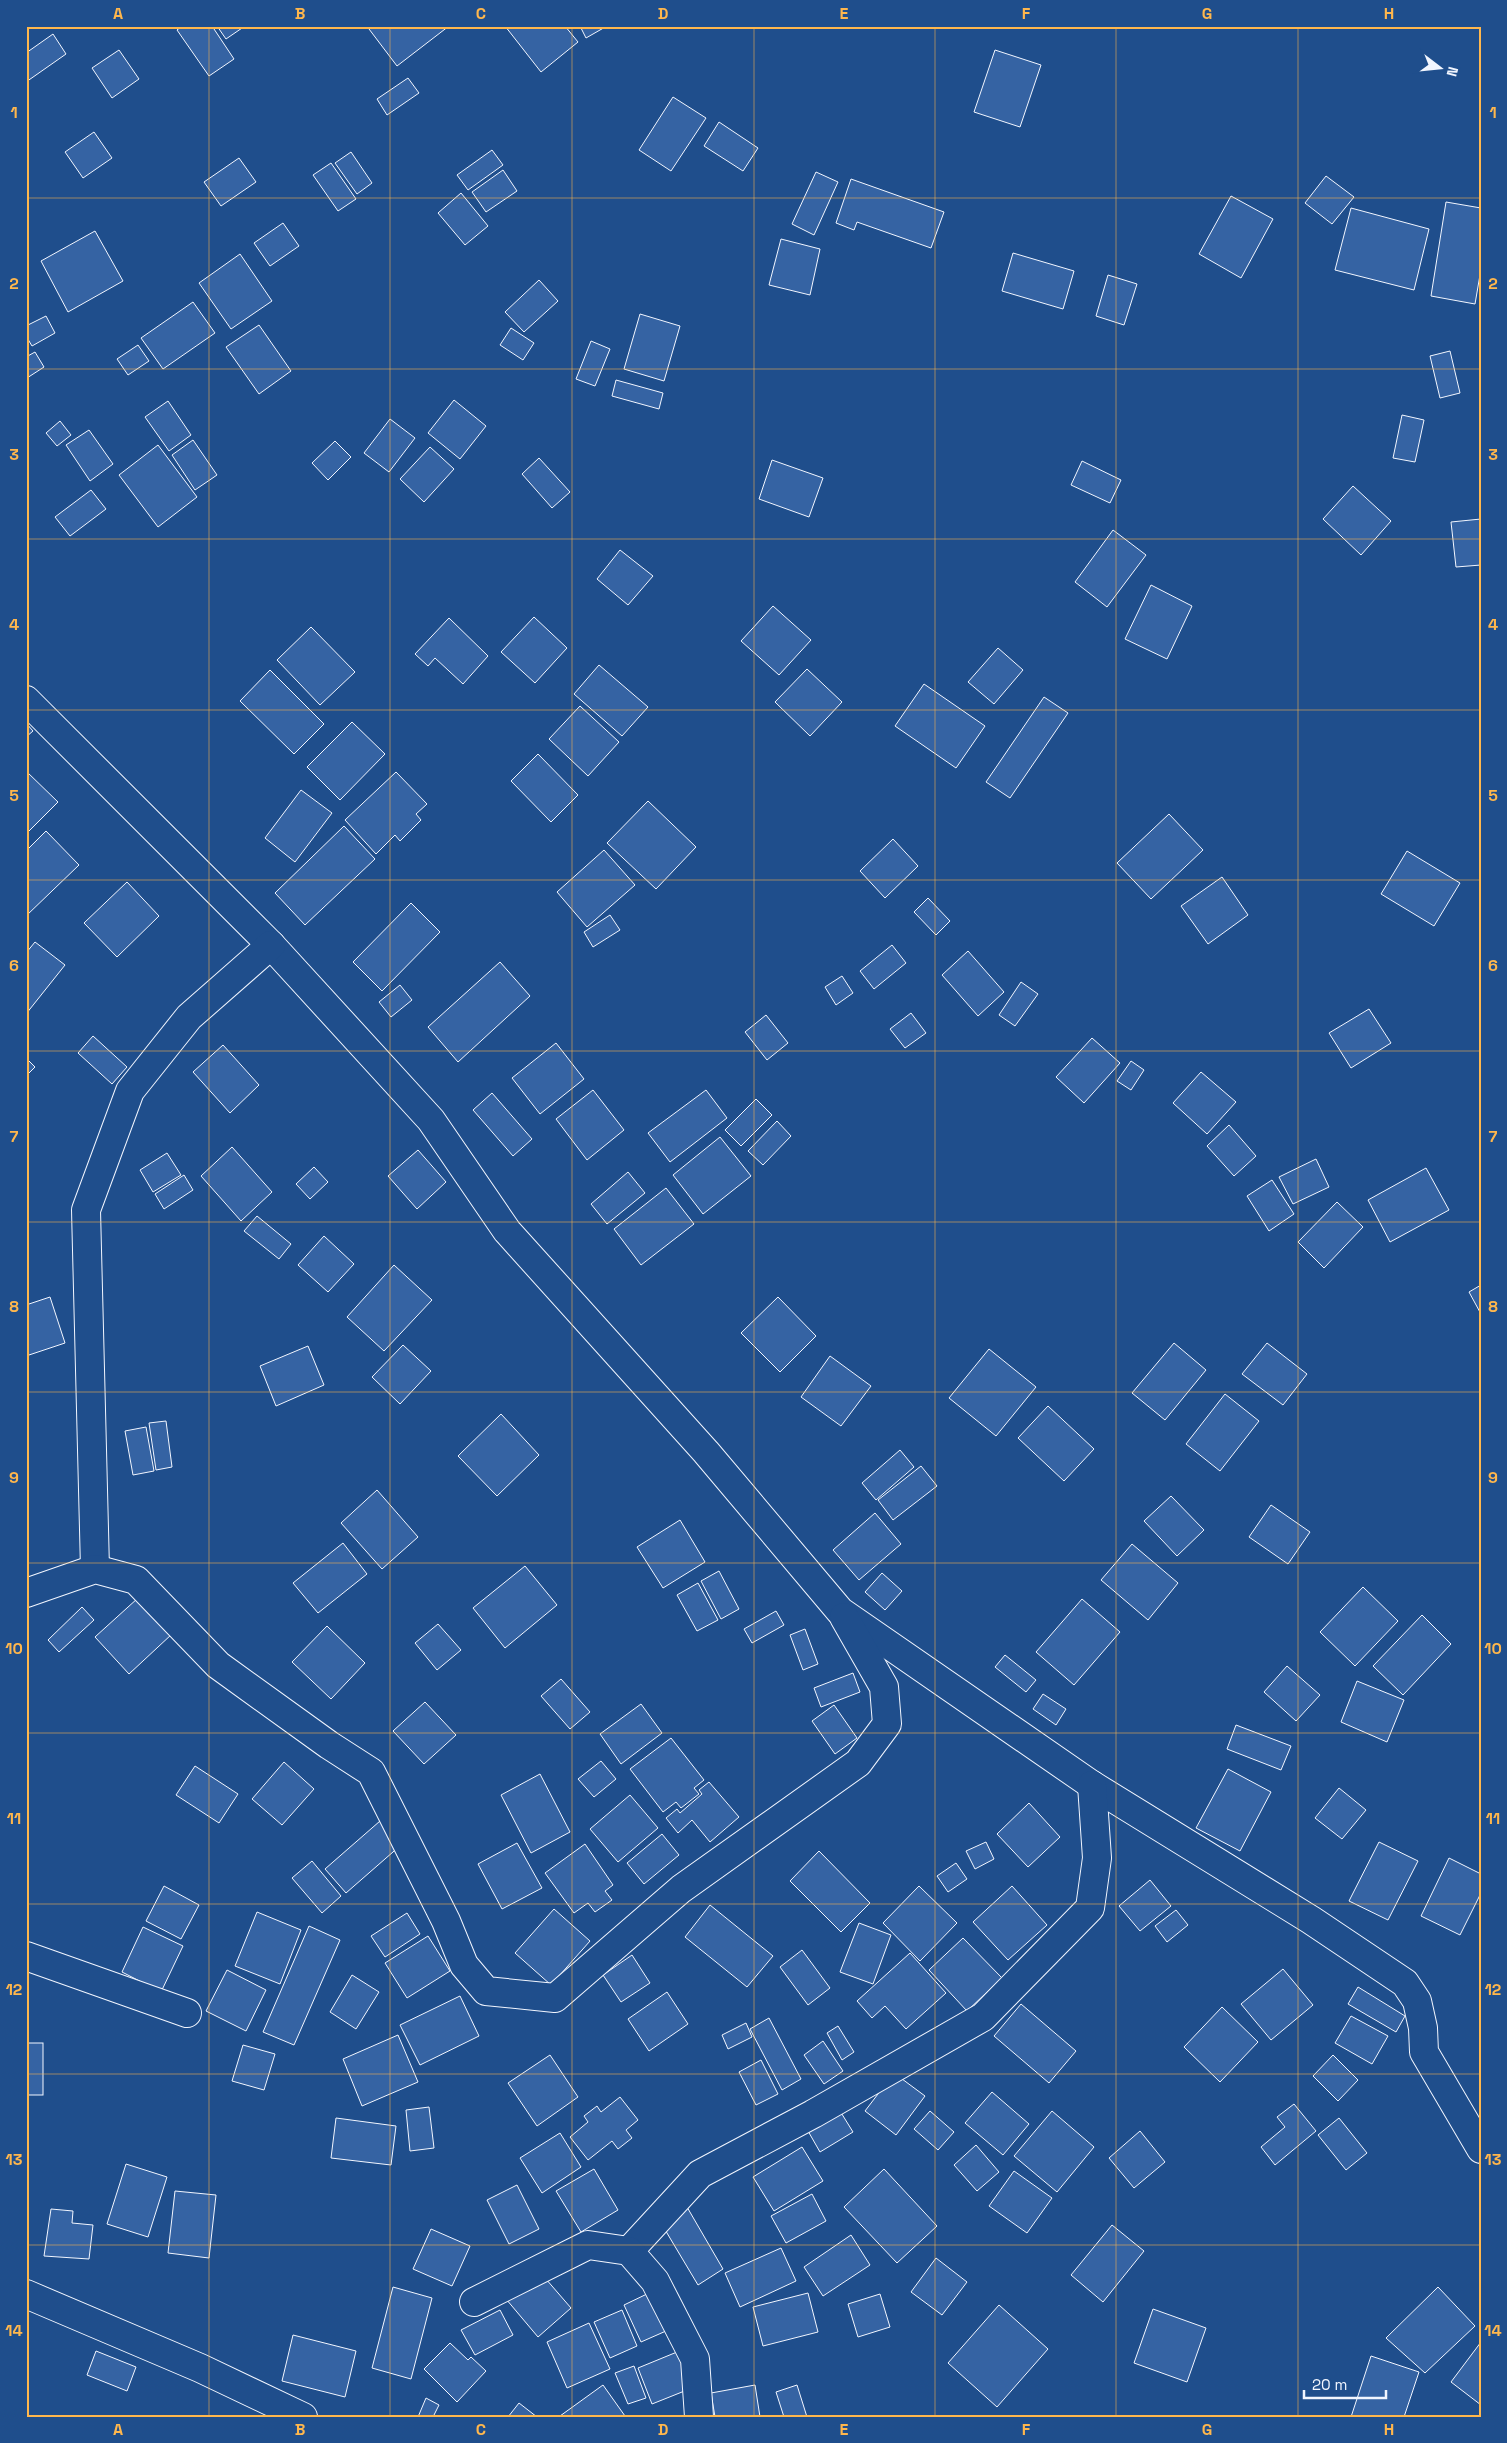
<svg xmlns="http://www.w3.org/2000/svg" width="1507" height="2443" viewBox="0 0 1507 2443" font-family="'Space Grotesk',sans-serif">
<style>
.building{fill:#3563a3;stroke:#f2f6ff}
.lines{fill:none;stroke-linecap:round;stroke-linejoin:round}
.minor-casing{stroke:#f2f6ff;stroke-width:30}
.minor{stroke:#1f4e8c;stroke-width:28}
.grid{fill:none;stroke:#ffb74d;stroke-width:1;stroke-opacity:0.55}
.neatline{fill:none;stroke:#ffb74d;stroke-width:2}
.grid-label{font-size:16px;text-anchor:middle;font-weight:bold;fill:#ffb74d}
</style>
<rect width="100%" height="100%" fill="#1f4e8c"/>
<g class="building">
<polygon points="182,26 212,26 234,59 209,76 177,30"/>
<polygon points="217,26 245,26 226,39"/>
<polygon points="372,26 449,26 397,66 369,29"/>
<polygon points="505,26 565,26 578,42 541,72"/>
<polygon points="580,26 607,26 586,38"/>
<polygon points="53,34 66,54 26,82 26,53"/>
<polygon points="119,50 139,79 112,98 92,68"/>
<polygon points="995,50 1041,65 1020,127 974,112"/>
<polygon points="408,78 419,93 387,115 377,99"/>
<polygon points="673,97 706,118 671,171 639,150"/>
<polygon points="719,122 758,148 743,171 704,146"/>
<polygon points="94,132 112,158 83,178 65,152"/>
<polygon points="492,150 503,165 468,190 457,175"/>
<polygon points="351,152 372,183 357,194 335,163"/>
<polygon points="239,158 256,182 221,206 204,182"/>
<polygon points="331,163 356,199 338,211 313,175"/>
<polygon points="503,170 517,191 486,212 472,192"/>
<polygon points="816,172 838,182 814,235 792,224"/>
<polygon points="1326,176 1354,197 1332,224 1305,203"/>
<polygon points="851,179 944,212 931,248 857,222 854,230 836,223"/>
<polygon points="461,193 488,226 465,245 438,213"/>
<polygon points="1231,196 1273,219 1241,278 1199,254"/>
<polygon points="1446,202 1481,208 1481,269 1475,304 1431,296"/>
<polygon points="1351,208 1429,229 1414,290 1335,270"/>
<polygon points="283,223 299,246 270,266 254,243"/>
<polygon points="95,231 123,281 68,312 41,261"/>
<polygon points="781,239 820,249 810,295 769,285"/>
<polygon points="1013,253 1074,271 1063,309 1002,291"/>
<polygon points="240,254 272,301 231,329 199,283"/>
<polygon points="1108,275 1137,284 1124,325 1096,316"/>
<polygon points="539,280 558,301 524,332 505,312"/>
<polygon points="193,302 215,333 163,369 141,338"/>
<polygon points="640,314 680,326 664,381 624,369"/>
<polygon points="46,316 55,333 32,346 26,336 26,326"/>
<polygon points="259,325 291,371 259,394 226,347"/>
<polygon points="511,328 534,343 523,360 500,345"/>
<polygon points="591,341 610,349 595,386 576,379"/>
<polygon points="138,345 149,361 128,375 117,359"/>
<polygon points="1450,351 1460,393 1440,398 1430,356"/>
<polygon points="35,352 44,367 27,378 26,357"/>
<polygon points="616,380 663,393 659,409 612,396"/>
<polygon points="454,400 486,426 460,459 428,433"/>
<polygon points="168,401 191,435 169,451 145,417"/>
<polygon points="1402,415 1424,420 1415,462 1393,458"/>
<polygon points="390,419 415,438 389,472 364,453"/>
<polygon points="60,421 71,435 57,446 46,433"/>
<polygon points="89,430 113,464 90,481 66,445"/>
<polygon points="193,440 217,475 195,490 172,455"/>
<polygon points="335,441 351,457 328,480 312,463"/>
<polygon points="158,445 197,497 158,527 119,475"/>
<polygon points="430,447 454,469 424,502 400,479"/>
<polygon points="539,458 570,492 552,508 522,474"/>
<polygon points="772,460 823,478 809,517 759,499"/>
<polygon points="1082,461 1121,480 1110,503 1071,485"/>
<polygon points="1353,486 1391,521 1361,555 1323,519"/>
<polygon points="91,490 106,509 70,536 55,517"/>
<polygon points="1481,519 1481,565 1456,567 1451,522"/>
<polygon points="1113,530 1146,555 1107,607 1075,582"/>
<polygon points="620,550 653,576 628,605 597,579"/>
<polygon points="1151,585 1192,606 1167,659 1125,639"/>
<polygon points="773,606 811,640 779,675 741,641"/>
<polygon points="534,617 567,648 535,683 501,652"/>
<polygon points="449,618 488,656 463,684 435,658 428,666 415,654"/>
<polygon points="311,627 355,672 320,705 277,660"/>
<polygon points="998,648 1023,670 994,704 968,682"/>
<polygon points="599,665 648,707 622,736 574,694"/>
<polygon points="807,669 842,702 810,736 775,702"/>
<polygon points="270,670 324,724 294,754 240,701"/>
<polygon points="924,684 985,726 956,768 895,726"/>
<polygon points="1044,697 1068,713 1010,798 986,782"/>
<polygon points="580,706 619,742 588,776 549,739"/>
<polygon points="352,722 385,754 340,800 307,767"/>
<polygon points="26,723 33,731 26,737"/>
<polygon points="538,754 578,795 551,822 511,781"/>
<polygon points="26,771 58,802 26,834"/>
<polygon points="396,772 427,804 416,814 421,820 400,841 395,835 376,854 345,820"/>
<polygon points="301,790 332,813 295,862 265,838"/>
<polygon points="648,801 696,847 656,889 607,843"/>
<polygon points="1169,814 1203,850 1151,899 1117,863"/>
<polygon points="344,826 375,859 305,925 275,893"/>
<polygon points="46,831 79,865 26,916 26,851"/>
<polygon points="893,839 918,866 885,898 860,871"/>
<polygon points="604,850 635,885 587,927 557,892"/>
<polygon points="1407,851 1460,883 1434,926 1381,894"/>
<polygon points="1222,877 1248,915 1208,944 1181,906"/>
<polygon points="127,882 159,916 117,957 84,923"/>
<polygon points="928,898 950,921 936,935 914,912"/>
<polygon points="411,903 440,932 382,991 353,962"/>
<polygon points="610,915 620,930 593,947 584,932"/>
<polygon points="35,942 65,965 26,1014 26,953"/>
<polygon points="892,945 906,963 874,989 860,971"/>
<polygon points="968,951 1004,992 978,1016 942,975"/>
<polygon points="500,962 530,996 458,1062 428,1027"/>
<polygon points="842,976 853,993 836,1005 825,987"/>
<polygon points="1021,982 1038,994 1015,1026 999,1015"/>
<polygon points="400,985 412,1000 391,1017 379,1002"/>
<polygon points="1369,1009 1391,1043 1351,1068 1329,1033"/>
<polygon points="911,1013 926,1033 905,1048 890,1029"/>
<polygon points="766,1015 788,1043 767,1060 745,1032"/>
<polygon points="93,1036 127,1067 112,1084 78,1053"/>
<polygon points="1092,1038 1120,1063 1084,1103 1056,1077"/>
<polygon points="556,1043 584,1079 540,1114 512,1078"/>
<polygon points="223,1045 259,1085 230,1113 193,1072"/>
<polygon points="26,1058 35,1067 26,1076"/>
<polygon points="1131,1061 1144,1070 1131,1090 1117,1081"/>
<polygon points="1201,1072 1236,1102 1207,1134 1173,1103"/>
<polygon points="593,1090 624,1130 587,1160 556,1119"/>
<polygon points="706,1090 727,1118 670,1162 648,1133"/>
<polygon points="492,1093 532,1139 513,1156 473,1110"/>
<polygon points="756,1099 772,1115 741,1146 725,1130"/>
<polygon points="777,1121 791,1136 763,1165 748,1151"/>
<polygon points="1229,1125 1256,1156 1234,1176 1207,1146"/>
<polygon points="720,1137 751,1176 703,1214 673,1175"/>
<polygon points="232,1147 272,1192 241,1221 201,1176"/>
<polygon points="418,1150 446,1182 417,1209 388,1176"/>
<polygon points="167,1153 181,1175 153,1192 140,1170"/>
<polygon points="1316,1159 1329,1187 1293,1204 1279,1177"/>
<polygon points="314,1167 328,1182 310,1199 296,1184"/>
<polygon points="1426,1168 1449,1210 1390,1242 1368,1200"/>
<polygon points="628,1172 645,1193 607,1224 591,1204"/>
<polygon points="184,1175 193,1190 164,1209 155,1194"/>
<polygon points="1272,1180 1294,1214 1269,1231 1247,1196"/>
<polygon points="666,1188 694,1224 641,1265 614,1229"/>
<polygon points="1337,1202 1363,1227 1324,1268 1298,1242"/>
<polygon points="257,1216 291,1244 279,1259 244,1231"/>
<polygon points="324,1236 354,1264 328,1292 298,1265"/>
<polygon points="394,1265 432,1300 384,1351 347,1317"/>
<polygon points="1481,1285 1481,1314 1469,1292"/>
<polygon points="50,1297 65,1343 26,1356 26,1305"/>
<polygon points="778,1297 816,1336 780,1372 741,1333"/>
<polygon points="1174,1343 1206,1370 1165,1420 1132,1393"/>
<polygon points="1267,1343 1307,1374 1283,1405 1242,1374"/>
<polygon points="403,1345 431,1371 400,1404 372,1377"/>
<polygon points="308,1346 324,1385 276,1406 260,1366"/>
<polygon points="989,1349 1036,1387 996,1436 949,1398"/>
<polygon points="830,1356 871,1386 841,1426 801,1397"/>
<polygon points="1225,1394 1259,1421 1220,1471 1186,1444"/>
<polygon points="1048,1406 1094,1449 1064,1481 1018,1438"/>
<polygon points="501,1414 539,1455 497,1496 458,1456"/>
<polygon points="166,1421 172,1467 156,1470 149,1423"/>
<polygon points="146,1427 154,1471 133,1475 125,1431"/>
<polygon points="900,1450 914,1467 876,1500 862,1483"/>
<polygon points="921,1466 937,1486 893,1520 878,1500"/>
<polygon points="377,1490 418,1537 382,1569 341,1523"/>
<polygon points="1171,1496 1204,1530 1177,1556 1144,1521"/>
<polygon points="1271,1505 1310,1532 1288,1564 1249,1537"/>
<polygon points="875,1513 901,1544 859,1580 833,1550"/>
<polygon points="680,1520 705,1562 663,1588 637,1547"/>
<polygon points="343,1543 367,1574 318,1613 293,1583"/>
<polygon points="1132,1544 1178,1583 1148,1620 1101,1580"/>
<polygon points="525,1566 557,1605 505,1648 473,1608"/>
<polygon points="719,1571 739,1609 721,1619 701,1581"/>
<polygon points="882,1573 902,1591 885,1610 865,1592"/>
<polygon points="698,1583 718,1620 697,1631 677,1595"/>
<polygon points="1363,1587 1398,1621 1355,1666 1320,1632"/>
<polygon points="138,1598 172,1634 129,1674 95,1637"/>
<polygon points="1082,1599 1120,1632 1074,1685 1036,1652"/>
<polygon points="82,1607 94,1620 59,1652 48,1640"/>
<polygon points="776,1611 784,1625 752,1643 744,1629"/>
<polygon points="1422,1615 1451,1644 1403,1695 1373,1666"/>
<polygon points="438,1624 461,1650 437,1670 415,1643"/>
<polygon points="327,1626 365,1663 331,1699 292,1662"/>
<polygon points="805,1629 818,1664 803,1670 790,1635"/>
<polygon points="1005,1655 1036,1680 1026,1692 995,1667"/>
<polygon points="1287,1666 1320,1695 1296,1721 1264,1692"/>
<polygon points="853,1673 860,1692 821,1707 814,1688"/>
<polygon points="561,1679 590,1712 570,1729 541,1696"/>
<polygon points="1357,1681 1404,1700 1387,1742 1341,1722"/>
<polygon points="1043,1694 1066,1709 1056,1725 1033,1709"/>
<polygon points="425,1702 456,1735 424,1764 393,1731"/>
<polygon points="641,1704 662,1733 621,1764 600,1734"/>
<polygon points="834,1705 857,1738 835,1754 812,1721"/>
<polygon points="1236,1725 1291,1746 1281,1770 1227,1749"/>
<polygon points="671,1738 704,1780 694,1788 699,1794 681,1808 676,1802 663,1812 630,1769"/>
<polygon points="601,1761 616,1779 594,1797 578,1779"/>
<polygon points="284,1762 314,1789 282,1825 252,1799"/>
<polygon points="195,1766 238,1794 219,1823 176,1795"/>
<polygon points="1228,1769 1271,1792 1240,1851 1196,1828"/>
<polygon points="540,1774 570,1832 531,1853 501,1795"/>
<polygon points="709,1782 739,1817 710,1842 692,1820 678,1833 666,1818 677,1809 680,1813 702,1794 699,1790"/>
<polygon points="1339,1788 1366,1810 1342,1839 1315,1818"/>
<polygon points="630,1795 658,1828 618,1862 590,1829"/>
<polygon points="1029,1803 1060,1837 1028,1867 997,1834"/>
<polygon points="380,1821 401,1845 346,1893 325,1869"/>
<polygon points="662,1834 679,1855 644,1884 627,1863"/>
<polygon points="986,1842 994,1859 975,1869 966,1851"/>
<polygon points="1379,1842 1418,1861 1388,1920 1349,1901"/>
<polygon points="517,1843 542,1888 502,1909 478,1864"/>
<polygon points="585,1844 613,1885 605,1891 612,1900 595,1912 588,1903 574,1913 545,1873"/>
<polygon points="819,1851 870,1903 841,1932 790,1881"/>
<polygon points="1449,1858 1481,1874 1481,1893 1460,1935 1421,1916"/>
<polygon points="312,1861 341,1896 322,1913 292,1878"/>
<polygon points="956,1863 967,1879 948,1892 937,1876"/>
<polygon points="1150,1880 1171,1906 1140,1931 1119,1906"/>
<polygon points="164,1886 199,1905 181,1939 146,1921"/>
<polygon points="919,1886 957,1923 920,1961 883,1923"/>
<polygon points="1012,1886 1047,1925 1008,1960 973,1922"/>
<polygon points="710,1905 773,1956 747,1987 685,1937"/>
<polygon points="554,1909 590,1941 551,1985 515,1953"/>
<polygon points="1176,1910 1188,1925 1167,1942 1155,1926"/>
<polygon points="257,1912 301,1930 280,1984 235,1966"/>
<polygon points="407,1913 420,1934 385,1957 371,1936"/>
<polygon points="859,1923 891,1935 873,1984 840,1972"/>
<polygon points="309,1926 340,1940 294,2045 263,2032"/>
<polygon points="143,1927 183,1946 161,1992 122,1972"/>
<polygon points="428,1936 450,1971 407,1998 385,1963"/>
<polygon points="963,1938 1002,1978 967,2011 929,1970"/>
<polygon points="802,1950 830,1988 808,2005 780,1967"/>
<polygon points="910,1953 946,1993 906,2029 885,2006 872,2018 857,2001"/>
<polygon points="632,1955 650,1983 621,2002 603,1975"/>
<polygon points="1283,1969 1313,2005 1271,2040 1241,2004"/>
<polygon points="227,1970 266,1990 246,2031 206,2011"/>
<polygon points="352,1975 379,1992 356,2029 330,2012"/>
<polygon points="1358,1987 1405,2016 1396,2032 1348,2004"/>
<polygon points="667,1992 688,2024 649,2051 628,2019"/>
<polygon points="460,1996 479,2036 420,2065 400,2025"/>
<polygon points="1021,2004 1076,2051 1049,2083 994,2036"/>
<polygon points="1222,2007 1258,2042 1220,2082 1184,2047"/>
<polygon points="1351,2016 1388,2036 1372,2064 1335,2043"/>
<polygon points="769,2018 801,2079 782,2090 750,2029"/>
<polygon points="746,2023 752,2037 728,2049 722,2035"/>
<polygon points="838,2026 854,2052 842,2060 827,2033"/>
<polygon points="398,2035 418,2082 362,2106 343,2059"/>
<polygon points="823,2041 843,2071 824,2084 804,2055"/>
<rect x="26" y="2043" width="17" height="52"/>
<polygon points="243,2045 275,2054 264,2090 232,2081"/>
<polygon points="550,2055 578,2097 537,2126 508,2083"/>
<polygon points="1333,2055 1358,2080 1338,2101 1313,2076"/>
<polygon points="761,2060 778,2094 756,2105 739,2072"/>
<polygon points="894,2073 925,2096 896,2135 865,2111"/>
<polygon points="992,2092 1029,2124 1003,2155 965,2123"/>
<polygon points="620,2097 638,2120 626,2130 632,2138 618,2149 612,2141 588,2160 570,2137 588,2122 584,2116 597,2106 601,2112"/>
<polygon points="1294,2104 1316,2131 1275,2165 1261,2147 1285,2127 1277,2117"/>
<polygon points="429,2107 434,2148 410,2151 406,2110"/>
<polygon points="840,2111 853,2132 820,2152 808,2131"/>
<polygon points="930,2111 954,2132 938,2150 914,2129"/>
<polygon points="1052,2111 1094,2147 1057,2192 1014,2156"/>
<polygon points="336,2118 396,2126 391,2165 331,2158"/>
<polygon points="1339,2118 1367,2153 1346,2170 1318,2135"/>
<polygon points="1140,2131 1165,2162 1134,2188 1109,2158"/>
<polygon points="560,2133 581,2167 542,2193 520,2158"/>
<polygon points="976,2145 999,2172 977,2191 954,2165"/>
<polygon points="802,2147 823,2181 774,2211 753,2177"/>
<polygon points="126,2164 167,2177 148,2237 107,2224"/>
<polygon points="594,2169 618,2210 581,2232 556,2191"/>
<polygon points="884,2169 937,2226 897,2263 844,2207"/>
<polygon points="1014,2171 1052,2198 1027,2233 989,2206"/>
<polygon points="517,2185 539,2229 509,2244 487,2200"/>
<polygon points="175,2191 216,2195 209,2258 168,2253"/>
<polygon points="812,2194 826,2221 786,2243 771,2216"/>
<polygon points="687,2207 723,2269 698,2285 661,2223"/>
<polygon points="51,2209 73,2211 72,2223 93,2225 89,2259 44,2256"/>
<polygon points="1112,2225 1144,2251 1103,2302 1071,2275"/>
<polygon points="431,2229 470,2246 452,2286 413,2269"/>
<polygon points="851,2235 870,2265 823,2296 804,2267"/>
<polygon points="781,2248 796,2281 740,2307 725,2273"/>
<polygon points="936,2258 967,2282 942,2315 911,2292"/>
<polygon points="539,2271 571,2308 538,2337 506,2299"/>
<polygon points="393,2287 432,2298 411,2379 372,2368"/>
<polygon points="1438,2287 1475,2326 1425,2373 1386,2338"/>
<polygon points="649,2293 666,2331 641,2342 624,2305"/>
<polygon points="808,2293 818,2332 763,2346 753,2307"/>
<polygon points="880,2294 890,2327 858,2337 848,2304"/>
<polygon points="999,2305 1048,2349 997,2407 948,2363"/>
<polygon points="1153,2309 1206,2328 1187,2382 1134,2363"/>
<polygon points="500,2310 513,2335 475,2355 461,2330"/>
<polygon points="622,2310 637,2346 610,2358 594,2322"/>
<polygon points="589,2323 610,2369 567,2388 547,2342"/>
<polygon points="293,2335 356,2351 345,2397 282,2381"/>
<polygon points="1481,2342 1481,2405 1451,2382"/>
<polygon points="450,2343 468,2360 471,2357 486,2371 457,2402 424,2369"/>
<polygon points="96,2351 136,2367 127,2391 87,2375"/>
<polygon points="677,2352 692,2388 652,2404 638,2368"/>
<polygon points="1371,2356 1419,2372 1404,2417 1351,2417"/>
<polygon points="634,2366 646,2398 628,2404 615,2373"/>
<polygon points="603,2385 625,2416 560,2417 560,2416"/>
<polygon points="755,2385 760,2417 715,2417 711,2393"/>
<polygon points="797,2385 807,2417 784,2417 776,2392"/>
<polygon points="426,2398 439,2405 433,2417 418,2417"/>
<polygon points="519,2403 537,2417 508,2417"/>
</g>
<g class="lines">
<g class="minor-casing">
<g id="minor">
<polyline points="26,700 271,945 431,1120 507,1231 706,1452 840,1611 1092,1785 1311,1920 1405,1983 1417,2001 1423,2028 1424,2052 1481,2149"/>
<polyline points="95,1569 86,1210 130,1091 189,1017 271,945"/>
<polyline points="26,1593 95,1569 136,1580 218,1665 329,1745 371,1772 446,1921 464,1965 486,1991 555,1998 681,1889 858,1763 887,1724 884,1687 844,1617"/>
<polyline points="26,1956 187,2013"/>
<polyline points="629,2251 700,2174 813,2114 983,2017 1090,1908 1097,1858 1092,1785"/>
<polyline points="26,2294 200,2368 303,2417"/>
<polyline points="474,2302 588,2245 629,2251 655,2281 695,2359 699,2417"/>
</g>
</g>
<use href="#minor" class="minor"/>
</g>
<path class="grid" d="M209 26V2417M390 26V2417M572 26V2417M754 26V2417M935 26V2417M1116 26V2417M1298 26V2417M26 198H1481M26 369H1481M26 539H1481M26 710H1481M26 880H1481M26 1051H1481M26 1222H1481M26 1392H1481M26 1563H1481M26 1733H1481M26 1904H1481M26 2074H1481M26 2245H1481"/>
<rect width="1507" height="2443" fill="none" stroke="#1f4e8c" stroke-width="55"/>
<g transform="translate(1440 68) rotate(106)" stroke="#1f4e8c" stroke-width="4" paint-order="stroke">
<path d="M0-4L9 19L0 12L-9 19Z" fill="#f2f6ff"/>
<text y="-8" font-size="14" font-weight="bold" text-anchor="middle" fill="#f2f6ff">N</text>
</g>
<path d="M1304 2390v8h82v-8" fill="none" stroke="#f2f6ff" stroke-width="2.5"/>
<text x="1312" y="2390" font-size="15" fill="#f2f6ff" stroke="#1f4e8c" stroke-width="4" paint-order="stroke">20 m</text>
<rect x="28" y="28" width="1452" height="2388" class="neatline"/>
<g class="grid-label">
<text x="118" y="19">A</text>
<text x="300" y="19">B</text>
<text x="481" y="19">C</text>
<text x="663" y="19">D</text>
<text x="844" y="19">E</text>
<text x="1026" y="19">F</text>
<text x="1207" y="19">G</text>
<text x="1389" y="19">H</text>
<text x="14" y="118">1</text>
<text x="1493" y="118">1</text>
<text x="14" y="289">2</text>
<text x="1493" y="289">2</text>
<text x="14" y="460">3</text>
<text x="1493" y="460">3</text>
<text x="14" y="630">4</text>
<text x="1493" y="630">4</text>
<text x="14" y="801">5</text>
<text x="1493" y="801">5</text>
<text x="14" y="971">6</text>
<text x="1493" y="971">6</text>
<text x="14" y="1142">7</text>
<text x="1493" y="1142">7</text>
<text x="14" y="1312">8</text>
<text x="1493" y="1312">8</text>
<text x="14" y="1483">9</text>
<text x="1493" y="1483">9</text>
<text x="14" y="1654">10</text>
<text x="1493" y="1654">10</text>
<text x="14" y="1824">11</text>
<text x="1493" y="1824">11</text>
<text x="14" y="1995">12</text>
<text x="1493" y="1995">12</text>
<text x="14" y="2165">13</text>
<text x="1493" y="2165">13</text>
<text x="14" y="2336">14</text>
<text x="1493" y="2336">14</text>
<text x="118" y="2435">A</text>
<text x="300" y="2435">B</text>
<text x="481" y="2435">C</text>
<text x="663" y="2435">D</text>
<text x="844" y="2435">E</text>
<text x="1026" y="2435">F</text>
<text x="1207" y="2435">G</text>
<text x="1389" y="2435">H</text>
</g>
</svg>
